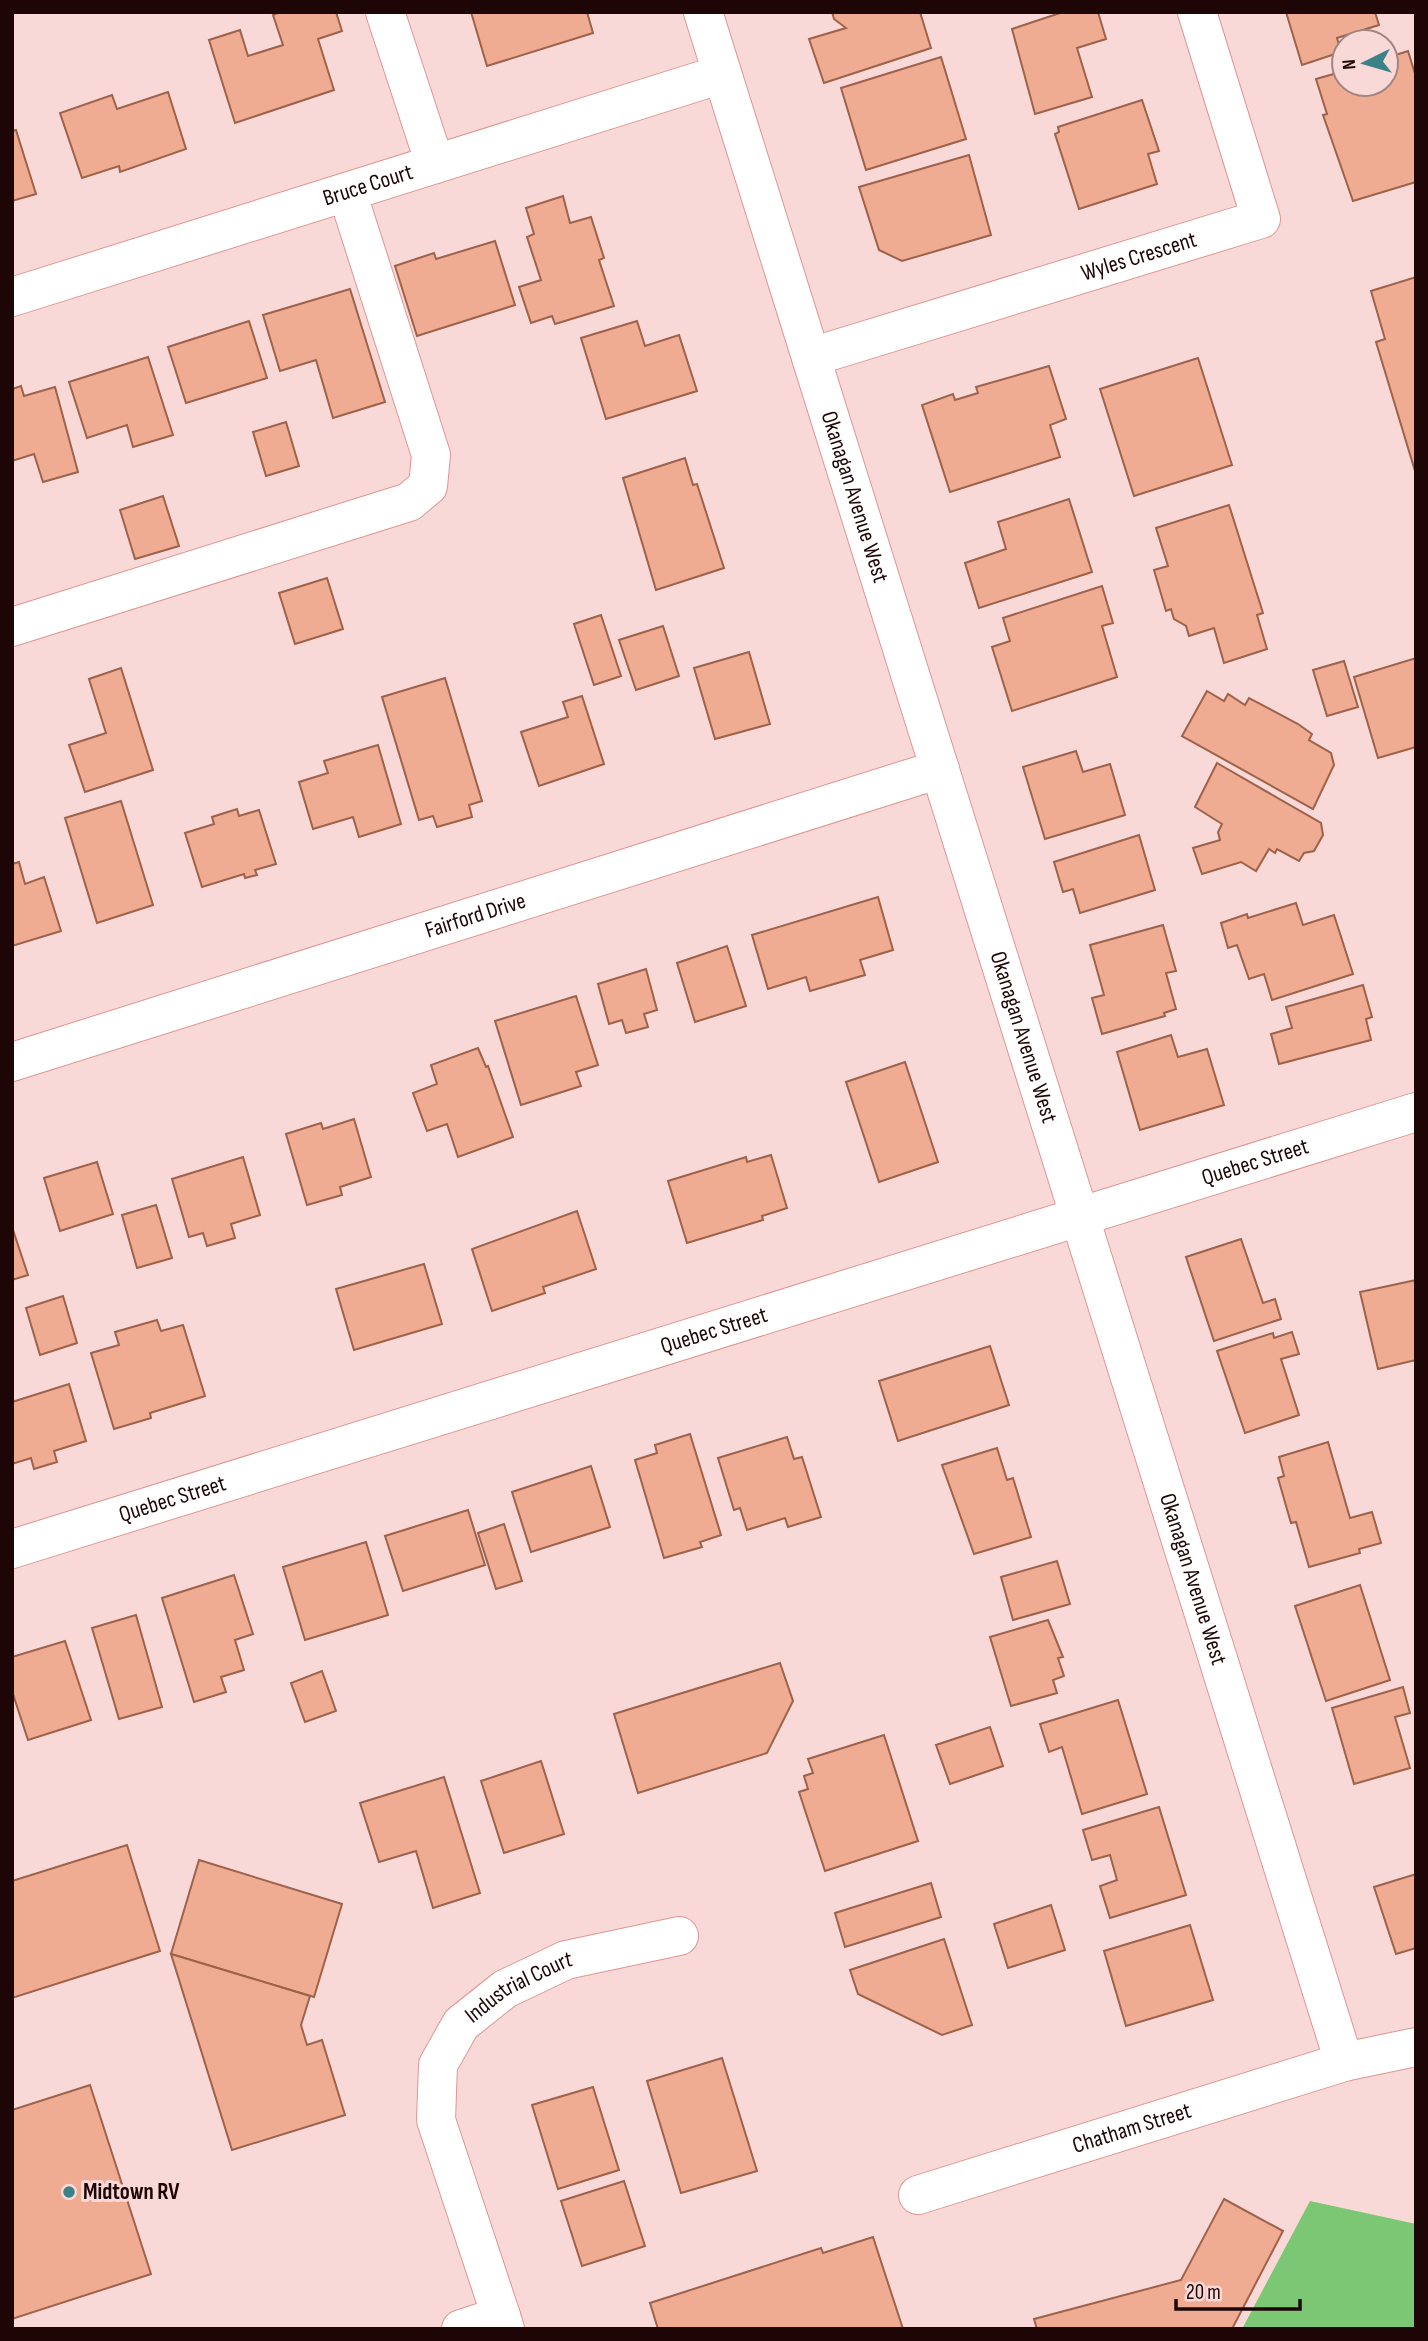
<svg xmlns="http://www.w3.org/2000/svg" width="1428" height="2341" viewBox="0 0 1428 2341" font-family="'Sofia Sans Condensed',sans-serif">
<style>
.green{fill:#7bc773}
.building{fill:#efac92;stroke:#9e624a;stroke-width:2}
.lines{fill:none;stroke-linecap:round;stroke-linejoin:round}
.minor-casing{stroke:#de9693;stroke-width:40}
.minor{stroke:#fff;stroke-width:38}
.poi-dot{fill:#3a8288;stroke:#f8d9d7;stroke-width:2.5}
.labels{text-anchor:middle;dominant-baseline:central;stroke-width:6;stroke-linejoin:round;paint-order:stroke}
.street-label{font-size:23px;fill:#1e0606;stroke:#f8d9d7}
.poi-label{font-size:23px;font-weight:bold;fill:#1e0606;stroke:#f8d9d7;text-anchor:start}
</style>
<rect width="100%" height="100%" fill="#f8d9d7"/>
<polygon class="green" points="1310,2201 1416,2224 1416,2329 1242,2329"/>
<g class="building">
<polygon points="280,12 336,12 342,31 318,39 334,90 235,123 209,40 240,30 248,56 283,45 273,15"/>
<polygon points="471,12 587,12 593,33 487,66"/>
<polygon points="832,12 920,12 931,48 824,83 809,39 846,28 834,19"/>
<polygon points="1098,12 1106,39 1077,48 1092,97 1035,114 1012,29 1063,12"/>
<polygon points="1286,12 1375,12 1379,25 1337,38 1341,52 1302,65"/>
<polygon points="1408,51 1416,77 1416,182 1353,201 1323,115 1327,114 1316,79 1344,71 1344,84 1386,84 1386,58"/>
<polygon points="941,57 966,139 866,170 841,88"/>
<polygon points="168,92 186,149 120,172 119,166 82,178 60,113 112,95 117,109"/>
<polygon points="1142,100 1159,151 1148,154 1157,184 1079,209 1055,134 1059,132 1058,127"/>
<polygon points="16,130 36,194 12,201 12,131"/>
<polygon points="969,155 991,235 902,261 879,250 859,187"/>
<polygon points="563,196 570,223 591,217 604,258 599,260 614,306 555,324 552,316 531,323 519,287 541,280 527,237 534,234 526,208"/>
<polygon points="495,241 515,305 417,336 395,266 434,253 436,259"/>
<polygon points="1416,277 1416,471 1415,471 1376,342 1385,339 1371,291"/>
<polygon points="350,289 385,402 333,418 316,360 280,371 263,315"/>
<polygon points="249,321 267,378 186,403 168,347"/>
<polygon points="637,321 645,346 679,335 697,391 606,419 581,338"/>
<polygon points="148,357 173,435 133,447 127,425 87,438 69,382"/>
<polygon points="1198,358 1232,465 1134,496 1100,389"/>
<polygon points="1049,366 1066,419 1050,425 1060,457 950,492 922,405 953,394 955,400 978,393 976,387"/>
<polygon points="21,386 24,396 55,387 78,472 43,482 34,454 12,461 12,389"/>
<polygon points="286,422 299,466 266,476 253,432"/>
<polygon points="685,458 693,485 697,484 724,568 656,590 623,478"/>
<polygon points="163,496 179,546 135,559 120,510"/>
<polygon points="1069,499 1092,572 979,608 965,563 1006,549 998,522"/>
<polygon points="1229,505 1263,613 1257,615 1267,649 1224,663 1214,628 1189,636 1186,626 1174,619 1171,609 1166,611 1154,570 1168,566 1156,528"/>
<polygon points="327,578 343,629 295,644 279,593"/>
<polygon points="1102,586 1113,623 1102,626 1117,677 1012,711 992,647 1010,641 1003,618"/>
<polygon points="601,615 621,676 594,685 574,624"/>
<polygon points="663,626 679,676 636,690 619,640"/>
<polygon points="749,652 770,724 715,739 694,668"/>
<polygon points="1416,658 1416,747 1378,758 1354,677"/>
<polygon points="1344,661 1358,707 1327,716 1313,670"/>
<polygon points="121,668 153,770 85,792 69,745 106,733 89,679"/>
<polygon points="445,678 482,801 469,805 472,817 437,827 433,816 419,820 382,697"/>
<polygon points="1207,691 1224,701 1228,694 1245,705 1249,698 1298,724 1312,734 1309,740 1331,753 1334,765 1313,809 1182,736"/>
<polygon points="582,696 604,764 539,786 521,732 568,717 563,702"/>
<polygon points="378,745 401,824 359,837 353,817 313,829 299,782 328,773 324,761"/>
<polygon points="1076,751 1083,772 1110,764 1125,815 1045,839 1023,767"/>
<polygon points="1217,763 1321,823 1323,835 1314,851 1304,853 1299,861 1277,849 1275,853 1269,849 1256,871 1241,862 1202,874 1193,848 1220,840 1218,832 1222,824 1195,807"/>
<polygon points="121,801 153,905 97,923 65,818"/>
<polygon points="237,809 239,816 259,810 276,864 255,870 257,875 245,878 244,874 202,887 185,833 214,824 212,817"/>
<polygon points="1139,835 1155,890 1080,913 1073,889 1063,892 1054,862"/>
<polygon points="19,862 25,884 44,877 61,931 12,946 12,864"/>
<polygon points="878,897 893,950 860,960 865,975 810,991 806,977 768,989 752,935"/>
<polygon points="1296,903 1303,925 1334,915 1353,974 1272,1000 1264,974 1249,979 1237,945 1228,948 1221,923 1247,914 1248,918"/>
<polygon points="1163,925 1176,971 1166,973 1176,1009 1164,1013 1165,1016 1102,1034 1092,998 1104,995 1090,945"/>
<polygon points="727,946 746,1006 695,1022 677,963"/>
<polygon points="646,969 657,1010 644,1014 648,1027 626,1033 622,1020 609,1024 598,984"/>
<polygon points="1363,985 1372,1017 1366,1019 1371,1040 1279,1064 1271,1034 1292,1028 1286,1007"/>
<polygon points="576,996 598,1065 576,1072 581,1086 521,1105 495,1021"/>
<polygon points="1171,1035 1178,1057 1207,1049 1224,1105 1140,1130 1117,1052"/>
<polygon points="478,1048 486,1067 488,1066 513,1137 458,1157 447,1124 427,1131 413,1093 437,1084 431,1065"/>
<polygon points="905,1062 938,1162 879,1182 846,1082"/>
<polygon points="354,1119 371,1177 340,1187 342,1195 307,1205 286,1134 321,1123 323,1129"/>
<polygon points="771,1155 787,1208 762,1216 763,1220 687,1243 668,1181 746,1157 747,1162"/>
<polygon points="243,1157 260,1215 231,1224 235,1238 207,1246 203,1233 189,1237 172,1179"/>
<polygon points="97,1162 113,1214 60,1231 44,1178"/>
<polygon points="156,1205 172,1258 137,1268 122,1215"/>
<polygon points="577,1211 596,1269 543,1287 545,1293 492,1311 472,1249"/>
<polygon points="12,1227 28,1275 12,1280"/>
<polygon points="1241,1239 1263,1303 1275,1299 1281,1319 1214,1341 1186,1257"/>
<polygon points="424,1264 442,1324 354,1350 336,1289"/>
<polygon points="1416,1280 1416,1360 1378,1369 1360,1292"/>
<polygon points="63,1296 77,1343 40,1355 26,1308"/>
<polygon points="157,1320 161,1331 183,1325 205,1396 150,1413 151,1418 114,1429 91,1353 119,1345 115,1332"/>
<polygon points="1292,1332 1299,1354 1281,1359 1299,1415 1245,1433 1217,1351 1273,1333 1274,1338"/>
<polygon points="990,1346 1009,1405 898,1441 879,1381"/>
<polygon points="69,1384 86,1441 54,1451 57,1462 34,1469 31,1458 12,1464 12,1402"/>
<polygon points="690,1434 721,1535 700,1542 702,1547 664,1558 635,1460 657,1453 655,1445"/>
<polygon points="787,1437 794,1459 802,1457 821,1517 788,1527 785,1518 747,1530 740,1508 734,1510 718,1458"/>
<polygon points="1328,1442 1350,1518 1372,1512 1381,1543 1359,1549 1360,1553 1309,1567 1296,1522 1291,1523 1278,1478 1284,1476 1279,1457"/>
<polygon points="997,1448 1007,1480 1013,1478 1031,1537 974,1554 942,1465"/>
<polygon points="591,1466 610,1527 531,1552 512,1492"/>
<polygon points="468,1510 485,1565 403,1591 385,1536"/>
<polygon points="504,1524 522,1581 496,1589 478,1533"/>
<polygon points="366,1542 388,1615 305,1640 283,1567"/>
<polygon points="1057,1561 1070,1604 1013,1620 1001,1577"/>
<polygon points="234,1575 253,1634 235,1640 244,1670 221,1677 226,1692 194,1702 162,1598"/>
<polygon points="1360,1585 1390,1680 1326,1701 1295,1606"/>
<polygon points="136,1615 162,1707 119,1719 92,1628"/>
<polygon points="1048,1620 1063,1657 1058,1658 1064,1676 1053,1680 1057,1693 1011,1706 990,1637"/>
<polygon points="65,1641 91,1720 28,1740 12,1691 12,1657"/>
<polygon points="780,1663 793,1701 767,1753 638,1793 614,1714"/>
<polygon points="322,1671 336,1711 305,1722 291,1683"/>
<polygon points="1403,1687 1410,1713 1395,1717 1410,1768 1354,1784 1332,1708"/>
<polygon points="1118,1700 1147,1794 1082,1814 1062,1747 1049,1752 1040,1724"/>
<polygon points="990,1727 1003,1766 950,1784 936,1745"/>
<polygon points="884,1735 918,1841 825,1871 799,1792 808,1789 804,1776 813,1773 808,1759"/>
<polygon points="541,1761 564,1834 504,1853 481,1781"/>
<polygon points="444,1777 480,1893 433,1908 416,1851 379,1862 360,1803"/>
<polygon points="1159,1807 1186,1895 1110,1918 1100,1886 1117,1880 1110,1855 1092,1860 1083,1830"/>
<polygon points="127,1845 160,1951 12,1998 12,1881"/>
<polygon points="199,1860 342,1904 314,1997 171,1954"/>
<polygon points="1416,1874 1416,1948 1396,1954 1374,1887"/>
<polygon points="931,1883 941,1917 845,1947 835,1913"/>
<polygon points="1051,1905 1065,1950 1008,1968 994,1924"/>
<polygon points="1190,1925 1213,2000 1126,2026 1104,1951"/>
<polygon points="944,1939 972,2025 942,2035 858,1994 850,1970"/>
<polygon points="171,1954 310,1996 301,2025 307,2045 322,2040 345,2115 232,2150"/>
<polygon points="722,2058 757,2171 681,2193 647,2081"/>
<polygon points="90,2085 151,2274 12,2319 12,2110"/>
<polygon points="593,2087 619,2170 558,2189 532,2105"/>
<polygon points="624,2181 645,2246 582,2266 561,2201"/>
<polygon points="1224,2199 1283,2231 1232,2329 1037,2329 1034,2319 1181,2280"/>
<polygon points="873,2237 903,2329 658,2329 650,2303 821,2248 823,2253"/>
</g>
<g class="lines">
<g class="minor-casing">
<g id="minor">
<polyline points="385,12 435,164"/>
<path id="s1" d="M703 12 1344 2062"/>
<path id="s2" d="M12 297 722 74"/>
<path id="s3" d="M811 357 1261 219 1197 12"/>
<polyline points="12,627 409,502 428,486 431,455 347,192"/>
<path id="s4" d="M12 1062 940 769"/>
<path id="s5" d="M12 1549 1416 1112"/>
<path id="s6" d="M918 2195 1344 2062 1416 2047"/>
<path id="s7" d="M501 2316 436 2120 438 2065 461 2024 505 1989 566 1960 679 1936"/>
<polyline points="461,2329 501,2316 505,2329"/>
</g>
</g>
<use href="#minor" class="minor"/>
</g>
<circle class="poi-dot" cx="69" cy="2192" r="7"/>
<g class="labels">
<g class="street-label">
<text stroke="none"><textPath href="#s2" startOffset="373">Bruce Court</textPath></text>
<text stroke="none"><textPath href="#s3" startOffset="343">Wyles Crescent</textPath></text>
<text stroke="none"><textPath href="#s1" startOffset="508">Okanagan Avenue West</textPath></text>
<text stroke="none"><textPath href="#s4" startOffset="486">Fairford Drive</textPath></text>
<text stroke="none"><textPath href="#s1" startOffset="1074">Okanagan Avenue West</textPath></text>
<text stroke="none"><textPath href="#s5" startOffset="1302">Quebec Street</textPath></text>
<text stroke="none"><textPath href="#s5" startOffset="735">Quebec Street</textPath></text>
<text stroke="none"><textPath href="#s5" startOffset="168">Quebec Street</textPath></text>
<text stroke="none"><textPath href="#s1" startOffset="1642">Okanagan Avenue West</textPath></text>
<text stroke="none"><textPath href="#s7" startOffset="378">Industrial Court</textPath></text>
<text stroke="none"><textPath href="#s6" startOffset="224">Chatham Street</textPath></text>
</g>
<g class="poi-label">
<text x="83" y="2192">Midtown RV</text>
</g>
</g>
<rect width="1428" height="2341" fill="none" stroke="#1e0606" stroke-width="28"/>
<g transform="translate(1365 63) rotate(265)"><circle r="33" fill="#f8d9d7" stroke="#a18583" stroke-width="2"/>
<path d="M0-5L12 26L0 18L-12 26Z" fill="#3a8288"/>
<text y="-10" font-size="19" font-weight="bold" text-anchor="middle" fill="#1e0606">N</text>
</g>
<path d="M1176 2299v10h124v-10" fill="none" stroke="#1e0606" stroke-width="3.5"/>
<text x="1186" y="2299" font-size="21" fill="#1e0606" stroke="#f8d9d7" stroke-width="5" paint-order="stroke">20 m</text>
</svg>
